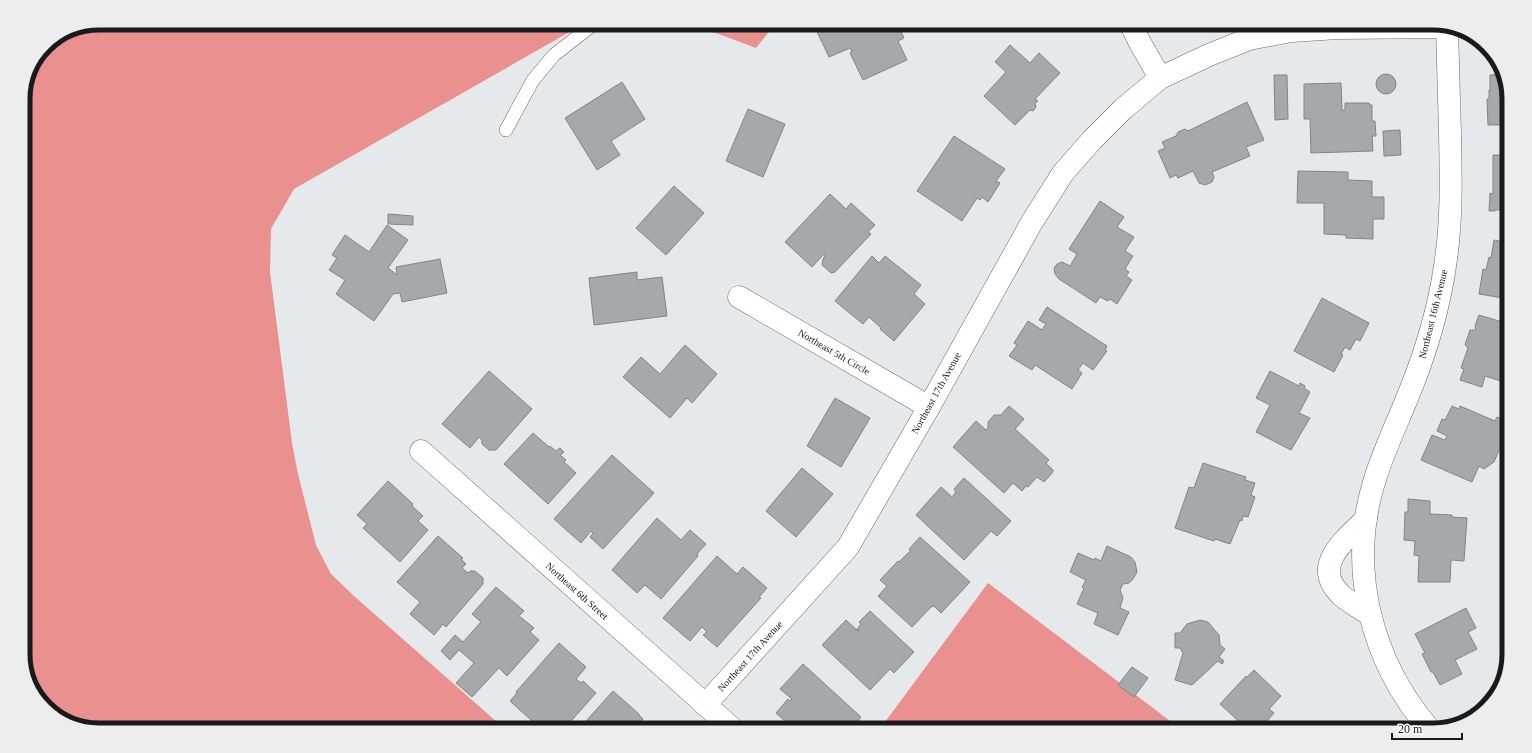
<svg xmlns="http://www.w3.org/2000/svg" width="1532" height="753" viewBox="0 0 1532 753" font-family="Georgia,serif">
<style>
.forest{fill:#ea908f}
.building{fill:#a6a9ab;stroke:#828486}
.lines{fill:none;stroke-linecap:round;stroke-linejoin:round}
.lane-casing{stroke:#686a6c;stroke-width:14}
.street-casing{stroke:#686a6c;stroke-width:23}
.lane{stroke:#fff;stroke-width:13}
.street{stroke:#fff;stroke-width:22}
.labels{text-anchor:middle;dominant-baseline:central;stroke-width:4;stroke-linejoin:round;paint-order:stroke}
.street-label{font-size:10px;fill:#191a1b;stroke:#fff}
.rim{fill:none;stroke:#191a1b;stroke-width:5}
</style>
<rect width="100%" height="100%" fill="#e6e9eb"/>
<g class="forest">
<polygon points="99,23 601,23 573,30 294,189 271,229 270,272 292,443 298,474 316,545 331,574 354,596 506,730 99,730 66,722 36,696 23,659 23,95 46,45 70,29"/>
<polygon points="676,23 776,23 756,48 716,33"/>
<polygon points="988,583 1182,730 879,730"/>
</g>
<g class="building">
<polygon points="813,23 897,23 904,38 898,41 907,60 863,80 850,53 852,52 850,48 829,57"/>
<polygon points="1010,45 1030,63 1039,53 1060,73 1035,99 1038,101 1035,103 1036,107 1033,111 1030,110 1015,125 984,96 1006,72 995,62"/>
<circle cx="1386" cy="84" r="10"/>
<polygon points="1502,74 1509,95 1509,125 1488,125 1487,99 1489,99 1489,90 1490,90 1490,75"/>
<polygon points="1274,75 1287,75 1288,119 1275,120"/>
<polygon points="622,82 645,119 611,141 620,155 597,170 565,118"/>
<polygon points="1341,83 1342,110 1345,110 1345,103 1369,103 1370,105 1372,105 1372,121 1375,121 1376,136 1372,136 1373,151 1311,153 1310,119 1304,119 1304,84"/>
<polygon points="1247,102 1264,140 1246,147 1250,156 1212,172 1214,177 1212,182 1205,185 1199,183 1193,171 1178,178 1176,175 1170,178 1158,151 1165,148 1162,142 1176,136 1178,132 1185,129 1188,131"/>
<polygon points="748,109 785,124 763,177 726,161"/>
<polygon points="1400,130 1401,155 1384,156 1383,131"/>
<polygon points="954,136 1005,169 996,181 1000,183 988,202 982,197 980,200 977,198 962,221 917,191"/>
<polygon points="1493,155 1509,155 1509,210 1495,210 1495,211 1489,211 1490,193 1493,194"/>
<polygon points="1298,171 1348,172 1348,180 1372,181 1372,197 1384,197 1384,219 1373,219 1373,239 1346,238 1346,235 1324,234 1324,203 1297,203"/>
<polygon points="674,186 704,213 666,255 636,228"/>
<polygon points="830,194 846,209 851,203 875,225 868,232 871,234 835,272 831,273 822,265 823,259 825,256 824,254 812,267 785,242"/>
<polygon points="1100,201 1124,217 1117,227 1134,237 1125,251 1133,256 1125,269 1129,272 1126,276 1132,280 1117,304 1110,299 1108,301 1100,297 1096,303 1059,279 1055,274 1054,268 1057,264 1062,262 1070,266 1077,254 1069,249"/>
<polygon points="388,214 413,216 413,225 388,224"/>
<polygon points="387,225 408,240 388,268 397,275 396,267 440,259 447,293 402,302 400,293 393,294 374,321 336,294 345,280 329,270 337,258 332,255 345,235 369,252"/>
<polygon points="1494,240 1509,243 1509,299 1479,294 1483,269 1486,270 1489,257 1491,258"/>
<polygon points="872,256 879,263 885,256 921,285 914,294 925,304 894,341 880,329 881,328 869,317 863,324 835,301"/>
<polygon points="637,272 637,280 662,277 667,316 594,325 589,278"/>
<polygon points="1322,298 1369,323 1360,341 1356,339 1350,350 1345,347 1341,354 1343,355 1334,372 1294,351"/>
<polygon points="1047,307 1107,346 1105,350 1107,351 1093,370 1083,363 1078,370 1082,373 1072,389 1035,365 1032,370 1009,356 1017,345 1014,343 1028,321 1042,330 1046,324 1039,320"/>
<polygon points="1479,315 1509,324 1509,376 1507,383 1485,376 1482,387 1460,380 1464,369 1461,368 1468,348 1465,345 1470,330 1476,330 1475,326"/>
<polygon points="685,345 717,374 692,403 687,398 670,418 623,377 641,357 660,374"/>
<polygon points="489,371 532,409 496,450 489,450 482,444 482,440 479,437 470,448 442,424"/>
<polygon points="1270,371 1299,386 1300,383 1305,386 1304,388 1310,392 1299,413 1310,418 1291,450 1256,432 1270,405 1256,398"/>
<polygon points="835,398 870,418 841,467 807,446"/>
<polygon points="1009,406 1024,419 1015,429 1049,460 1046,463 1053,470 1053,472 1044,482 1037,477 1028,487 1026,486 1022,491 1013,483 1004,493 953,447 976,421 986,430 988,428 988,422 994,415 1001,415"/>
<polygon points="1452,406 1459,409 1460,406 1495,421 1497,417 1502,419 1500,423 1509,427 1494,462 1484,469 1479,466 1472,482 1421,460 1432,435 1445,440 1447,436 1437,431 1442,419 1445,420"/>
<polygon points="533,433 549,447 550,446 556,451 560,448 564,452 560,455 566,460 564,462 576,473 548,504 504,464"/>
<polygon points="612,455 654,493 603,549 590,537 593,533 591,531 581,543 554,519"/>
<polygon points="1203,463 1246,477 1245,480 1255,483 1251,495 1255,497 1248,517 1243,516 1242,521 1240,520 1230,544 1215,539 1214,541 1175,528 1189,487 1194,488"/>
<polygon points="802,468 833,494 796,537 766,511"/>
<polygon points="964,478 1011,521 997,536 991,531 964,560 916,515 941,487 952,497 956,492 954,489"/>
<polygon points="388,481 413,504 412,506 423,516 418,521 428,530 400,562 363,528 367,524 357,515"/>
<polygon points="1408,499 1430,501 1430,514 1452,515 1452,517 1467,518 1464,561 1451,560 1450,582 1418,582 1419,556 1414,555 1415,541 1404,540 1405,512 1408,512"/>
<polygon points="657,518 681,540 690,530 706,544 697,554 698,556 661,599 645,585 637,593 612,570"/>
<polygon points="438,536 463,558 461,559 466,564 462,568 468,573 470,571 475,571 483,578 483,584 446,627 443,624 434,635 410,614 420,602 397,582"/>
<polygon points="920,537 970,582 941,613 934,606 931,607 912,627 878,596 887,586 880,580 898,561 899,562 911,550 909,549"/>
<polygon points="1107,546 1131,557 1135,562 1137,572 1133,579 1129,583 1123,584 1120,590 1123,598 1120,608 1129,612 1118,635 1094,624 1098,613 1077,604 1084,588 1082,587 1086,580 1070,572 1078,553 1094,560 1095,558 1101,561"/>
<polygon points="717,556 737,574 743,567 767,588 759,597 761,598 717,647 703,635 707,632 702,627 690,641 663,618"/>
<polygon points="496,587 524,611 519,616 534,628 530,632 539,640 507,676 499,668 472,697 456,683 474,663 459,650 450,660 441,651 455,635 463,642 481,622 472,614"/>
<polygon points="1466,608 1476,628 1468,632 1477,649 1455,660 1462,674 1440,685 1433,672 1431,672 1422,654 1425,653 1415,634"/>
<polygon points="870,611 914,652 894,673 890,669 870,690 822,645 846,620 858,631 859,631 857,629 861,624 859,622"/>
<polygon points="1200,620 1208,622 1219,635 1220,645 1225,649 1219,657 1224,661 1222,664 1218,661 1192,685 1175,680 1183,653 1180,648 1175,648 1175,633 1180,633 1187,624"/>
<polygon points="559,643 586,667 576,679 581,683 583,681 596,693 563,730 542,730 510,701 517,693 516,692"/>
<polygon points="803,664 861,717 850,730 795,730 776,713 788,699 790,701 792,699 780,689"/>
<polygon points="1132,667 1148,678 1134,697 1118,685"/>
<polygon points="1254,670 1281,696 1269,709 1274,713 1259,730 1248,730 1220,704 1246,676 1247,677"/>
<polygon points="1495,683 1501,688 1479,712 1474,709"/>
<polygon points="613,691 639,714 639,715 643,719 639,724 645,730 578,730"/>
</g>
<g class="lines">
<g class="lane-casing">
<polyline id="lane" points="506,130 533,80 554,55 595,23"/>
</g>
<g class="street-casing">
<g id="street">
<polyline points="1130,23 1139,41 1160,78"/>
<polyline points="739,297 929,407"/>
<polyline points="421,451 734,730"/>
<path d="M1366 519C1346 539 1311 565 1340 594 1345 600 1362 609 1370 615"/>
<polyline points="705,705 848,547 929,407 1032,222 1063,173 1092,140 1123,109 1160,78 1209,55 1249,39 1291,31 1338,28 1449,27"/>
<path d="M1430 730C1370 660 1347 567 1375 479 1385 447 1400 417 1412 386 1427 348 1439 307 1445 266 1452 222 1451 178 1450 134 1449 98 1448 63 1447 27"/>
</g>
</g>
<use href="#lane" class="lane"/>
<use href="#street" class="street"/>
</g>
<g class="labels">
<g class="street-label">
<text transform="translate(1433 314) rotate(-76)">Northeast 16th Avenue</text>
<text transform="translate(834 352) rotate(30)">Northeast 5th Circle</text>
<text transform="translate(936 393) rotate(-61)">Northeast 17th Avenue</text>
<text transform="translate(577 591) rotate(42)">Northeast 6th Street</text>
<text transform="translate(750 656) rotate(-48)">Northeast 17th Avenue</text>
</g>
</g>
<path d="M0 0H1532V753H0ZM99 30H1433A69 69 0 0 1 1502 99V654A69 69 0 0 1 1433 723H99A69 69 0 0 1 30 654V99A69 69 0 0 1 99 30Z" fill="#ededed" fill-rule="evenodd"/>
<path class="rim" d="M99 30H1433A69 69 0 0 1 1502 99V654A69 69 0 0 1 1433 723H99A69 69 0 0 1 30 654V99A69 69 0 0 1 99 30Z"/>
<path d="M1392 733v6h70v-6" fill="none" stroke="#191a1b" stroke-width="2"/>
<text x="1398" y="733" font-size="12" fill="#191a1b" stroke="#ffffff" stroke-width="3" paint-order="stroke">20 m</text>
</svg>
